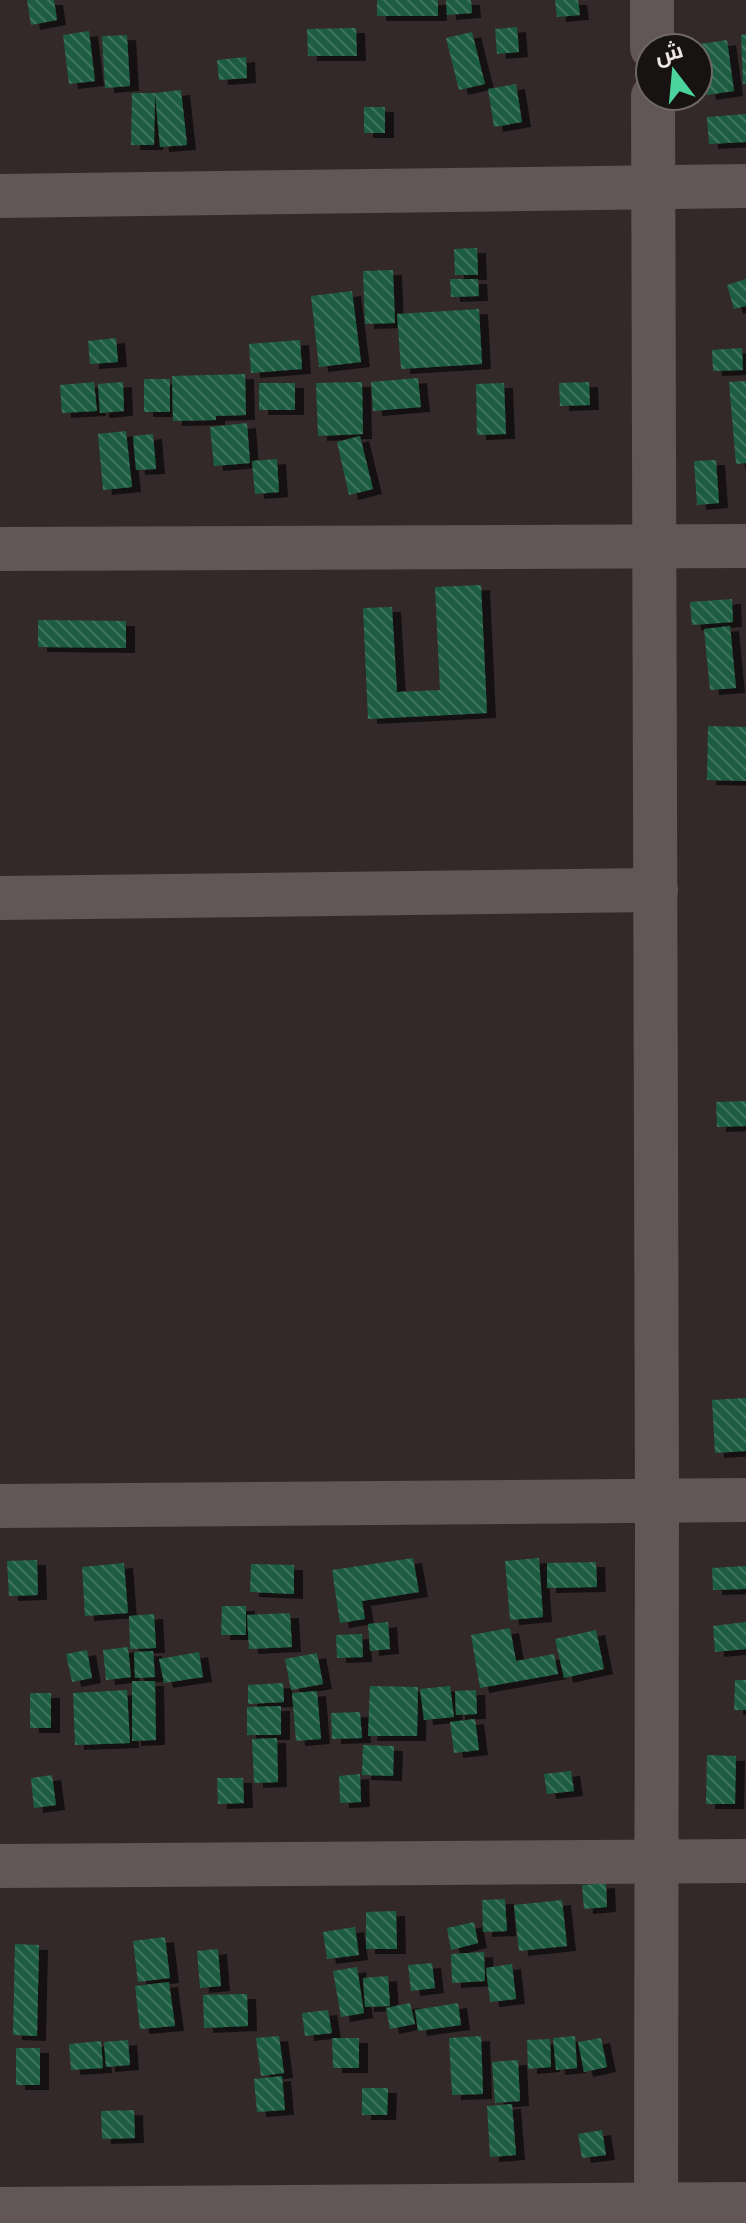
<svg xmlns="http://www.w3.org/2000/svg" width="746" height="2223" viewBox="0 0 746 2223" font-family="'Fira Sans Condensed',Cairo,sans-serif">
<style>
.building{fill:url(#building-back-hatch);filter:url(#shadow)}
.lines{fill:none;stroke-linecap:round;stroke-linejoin:round}
.street{stroke:#635658;stroke-width:44}
</style>
<defs>
<pattern id="building-back-hatch" width="6" height="6" patternUnits="userSpaceOnUse" patternTransform="scale(2)"><rect width="6" height="6" fill="#1e5d43"/><path d="M-1 5l2 2M0 0l6 6M5-1l2 2" fill="none" stroke="#3f745e"/></pattern>
<filter id="shadow"><feDropShadow dx="9" dy="5" stdDeviation="0" flood-color="#0009"/></filter>
</defs>
<rect width="100%" height="100%" fill="#34292a"/>
<g class="building">
<polygon points="27,0 54,0 57,20 31,25"/>
<rect x="377" y="0" width="61" height="16"/>
<polygon points="446,0 471,0 472,13 447,15"/>
<polygon points="555,0 578,0 580,15 557,17"/>
<polygon points="517,27 519,52 497,54 495,29"/>
<polygon points="356,28 357,56 308,56 307,29"/>
<polygon points="89,31 95,81 69,84 63,35"/>
<polygon points="472,32 485,84 459,90 446,38"/>
<polygon points="746,34 746,84 743,84 741,35"/>
<polygon points="127,35 130,86 105,88 102,36"/>
<polygon points="727,40 734,91 707,95 700,44"/>
<polygon points="246,57 247,78 219,80 217,60"/>
<polygon points="516,84 522,122 494,127 488,89"/>
<polygon points="181,90 187,145 160,147 155,93"/>
<polygon points="132,93 155,93 154,145 131,145"/>
<rect x="364" y="107" width="21" height="26"/>
<polygon points="746,114 746,142 709,144 707,117"/>
<polygon points="477,248 478,275 455,275 454,249"/>
<polygon points="393,270 395,323 365,324 363,271"/>
<polygon points="450,279 478,279 479,296 451,297"/>
<polygon points="746,279 746,306 734,309 727,285"/>
<polygon points="352,291 361,362 319,367 311,296"/>
<polygon points="479,309 482,364 401,369 397,314"/>
<polygon points="116,338 118,362 90,364 88,341"/>
<polygon points="300,340 302,369 251,373 249,344"/>
<polygon points="742,348 743,370 713,371 712,350"/>
<polygon points="245,374 246,415 216,416 216,420 173,421 172,376"/>
<polygon points="418,378 421,407 373,411 371,382"/>
<rect x="144" y="379" width="26" height="33"/>
<polygon points="746,381 746,463 736,464 729,382"/>
<polygon points="94,382 97,411 62,413 60,385"/>
<polygon points="123,382 124,411 100,413 98,384"/>
<polygon points="362,382 363,434 318,436 316,383"/>
<polygon points="589,382 590,405 560,406 559,383"/>
<rect x="259" y="383" width="36" height="27"/>
<polygon points="504,383 506,434 477,435 476,384"/>
<polygon points="247,423 250,463 214,466 210,427"/>
<polygon points="126,431 132,487 103,490 98,434"/>
<polygon points="153,434 156,469 136,470 133,436"/>
<polygon points="360,436 373,489 349,495 337,442"/>
<polygon points="277,459 279,492 255,494 252,461"/>
<polygon points="716,460 719,503 697,505 694,461"/>
<polygon points="481,585 487,713 368,719 363,608 392,607 397,692 440,690 435,587"/>
<polygon points="732,599 733,622 692,625 690,602"/>
<polygon points="38,620 126,621 126,648 38,647"/>
<polygon points="730,626 736,688 710,690 704,629"/>
<polygon points="708,726 746,727 746,781 707,780"/>
<polygon points="746,1101 746,1126 717,1127 716,1102"/>
<polygon points="746,1398 746,1451 715,1453 712,1400"/>
<polygon points="413,1558 419,1592 362,1601 365,1619 340,1623 332,1570"/>
<polygon points="539,1558 543,1617 510,1620 505,1561"/>
<polygon points="37,1560 38,1595 9,1596 7,1561"/>
<polygon points="596,1562 597,1587 547,1588 547,1563"/>
<polygon points="124,1563 128,1613 85,1616 82,1567"/>
<polygon points="251,1564 294,1565 294,1594 250,1592"/>
<polygon points="746,1566 746,1589 713,1590 712,1568"/>
<polygon points="222,1606 246,1606 246,1635 221,1635"/>
<polygon points="290,1613 292,1647 249,1649 247,1615"/>
<polygon points="154,1614 156,1648 130,1649 129,1616"/>
<polygon points="388,1622 390,1649 370,1651 368,1624"/>
<polygon points="746,1622 746,1649 715,1652 713,1626"/>
<polygon points="510,1628 516,1661 554,1654 558,1674 480,1688 471,1635"/>
<polygon points="596,1630 604,1669 564,1678 555,1639"/>
<polygon points="362,1634 363,1657 337,1658 336,1635"/>
<polygon points="128,1647 131,1677 106,1680 103,1650"/>
<polygon points="87,1650 92,1678 72,1682 66,1654"/>
<polygon points="153,1651 155,1677 135,1678 134,1652"/>
<polygon points="199,1652 203,1677 164,1683 159,1659"/>
<polygon points="317,1653 323,1684 291,1690 285,1659"/>
<polygon points="735,1680 746,1680 746,1710 734,1710"/>
<polygon points="132,1681 155,1681 156,1740 132,1741"/>
<polygon points="283,1683 284,1702 248,1704 248,1685"/>
<polygon points="370,1686 418,1687 417,1736 368,1736"/>
<polygon points="450,1686 454,1717 424,1720 420,1689"/>
<polygon points="127,1690 130,1743 75,1745 73,1693"/>
<polygon points="476,1690 477,1714 456,1715 455,1691"/>
<polygon points="317,1691 321,1739 296,1741 292,1693"/>
<rect x="30" y="1693" width="21" height="35"/>
<polygon points="281,1706 281,1735 247,1735 247,1707"/>
<polygon points="360,1712 362,1738 332,1739 331,1713"/>
<polygon points="475,1719 479,1750 454,1753 450,1722"/>
<polygon points="277,1738 278,1782 254,1783 252,1739"/>
<polygon points="363,1745 394,1746 393,1776 362,1775"/>
<polygon points="707,1755 736,1756 735,1804 706,1804"/>
<polygon points="571,1771 574,1791 547,1794 544,1774"/>
<polygon points="360,1774 361,1802 340,1803 339,1776"/>
<polygon points="52,1775 56,1805 34,1808 31,1778"/>
<polygon points="217,1778 243,1778 244,1803 218,1804"/>
<polygon points="606,1883 607,1907 584,1909 582,1885"/>
<polygon points="505,1899 507,1931 483,1932 482,1900"/>
<polygon points="562,1900 567,1946 519,1951 514,1905"/>
<polygon points="396,1911 397,1949 366,1949 366,1912"/>
<polygon points="474,1922 478,1943 451,1950 447,1928"/>
<polygon points="355,1927 359,1955 327,1959 323,1932"/>
<polygon points="165,1937 170,1978 138,1982 133,1941"/>
<polygon points="15,1944 39,1945 37,2036 13,2035"/>
<polygon points="218,1949 221,1986 200,1988 197,1951"/>
<polygon points="484,1952 485,1981 452,1983 451,1954"/>
<polygon points="432,1963 435,1988 411,1991 408,1965"/>
<polygon points="512,1964 516,1999 490,2002 486,1968"/>
<polygon points="357,1967 364,2013 341,2017 333,1971"/>
<polygon points="388,1976 390,2006 365,2007 363,1978"/>
<polygon points="169,1982 175,2026 140,2029 135,1986"/>
<polygon points="247,1994 248,2026 204,2028 203,1995"/>
<polygon points="410,2003 415,2024 390,2029 386,2008"/>
<polygon points="458,2003 461,2025 418,2031 415,2010"/>
<polygon points="328,2010 332,2033 305,2036 302,2013"/>
<polygon points="279,2036 284,2073 261,2076 256,2038"/>
<polygon points="481,2036 483,2094 452,2095 449,2038"/>
<polygon points="575,2036 577,2068 556,2070 553,2038"/>
<polygon points="332,2038 359,2038 359,2068 333,2068"/>
<polygon points="601,2038 607,2067 584,2072 578,2042"/>
<polygon points="550,2039 551,2067 528,2069 527,2040"/>
<polygon points="128,2040 130,2065 106,2067 104,2042"/>
<polygon points="101,2041 103,2068 71,2070 69,2044"/>
<rect x="16" y="2048" width="24" height="37"/>
<polygon points="518,2060 520,2101 495,2103 492,2062"/>
<polygon points="282,2076 285,2110 257,2112 254,2079"/>
<polygon points="362,2088 388,2088 387,2115 362,2115"/>
<polygon points="512,2104 516,2155 490,2157 487,2106"/>
<polygon points="134,2110 135,2138 102,2139 101,2111"/>
<polygon points="602,2130 606,2155 582,2158 578,2134"/>
</g>
<g class="lines">
<g class="street">
<polyline points="652,0 652,48"/>
<polyline points="653,96 657,1501 656,2223"/>
<polyline points="0,196 746,186"/>
<polyline points="0,549 746,546"/>
<polyline points="0,898 656,890"/>
<polyline points="0,1506 746,1500"/>
<polyline points="0,1866 746,1861"/>
<polyline points="0,2209 746,2204"/>
</g>
</g>
<g transform="translate(674 72) rotate(344)"><circle r="38" fill="#181313" stroke="#6d6767" stroke-width="2"/>
<path d="M0-6L14 30L0 20L-14 30Z" fill="#4bd49b"/>
<text y="-12" font-size="22" font-weight="bold" text-anchor="middle" fill="#ede5e6">ش</text>
</g>
</svg>
